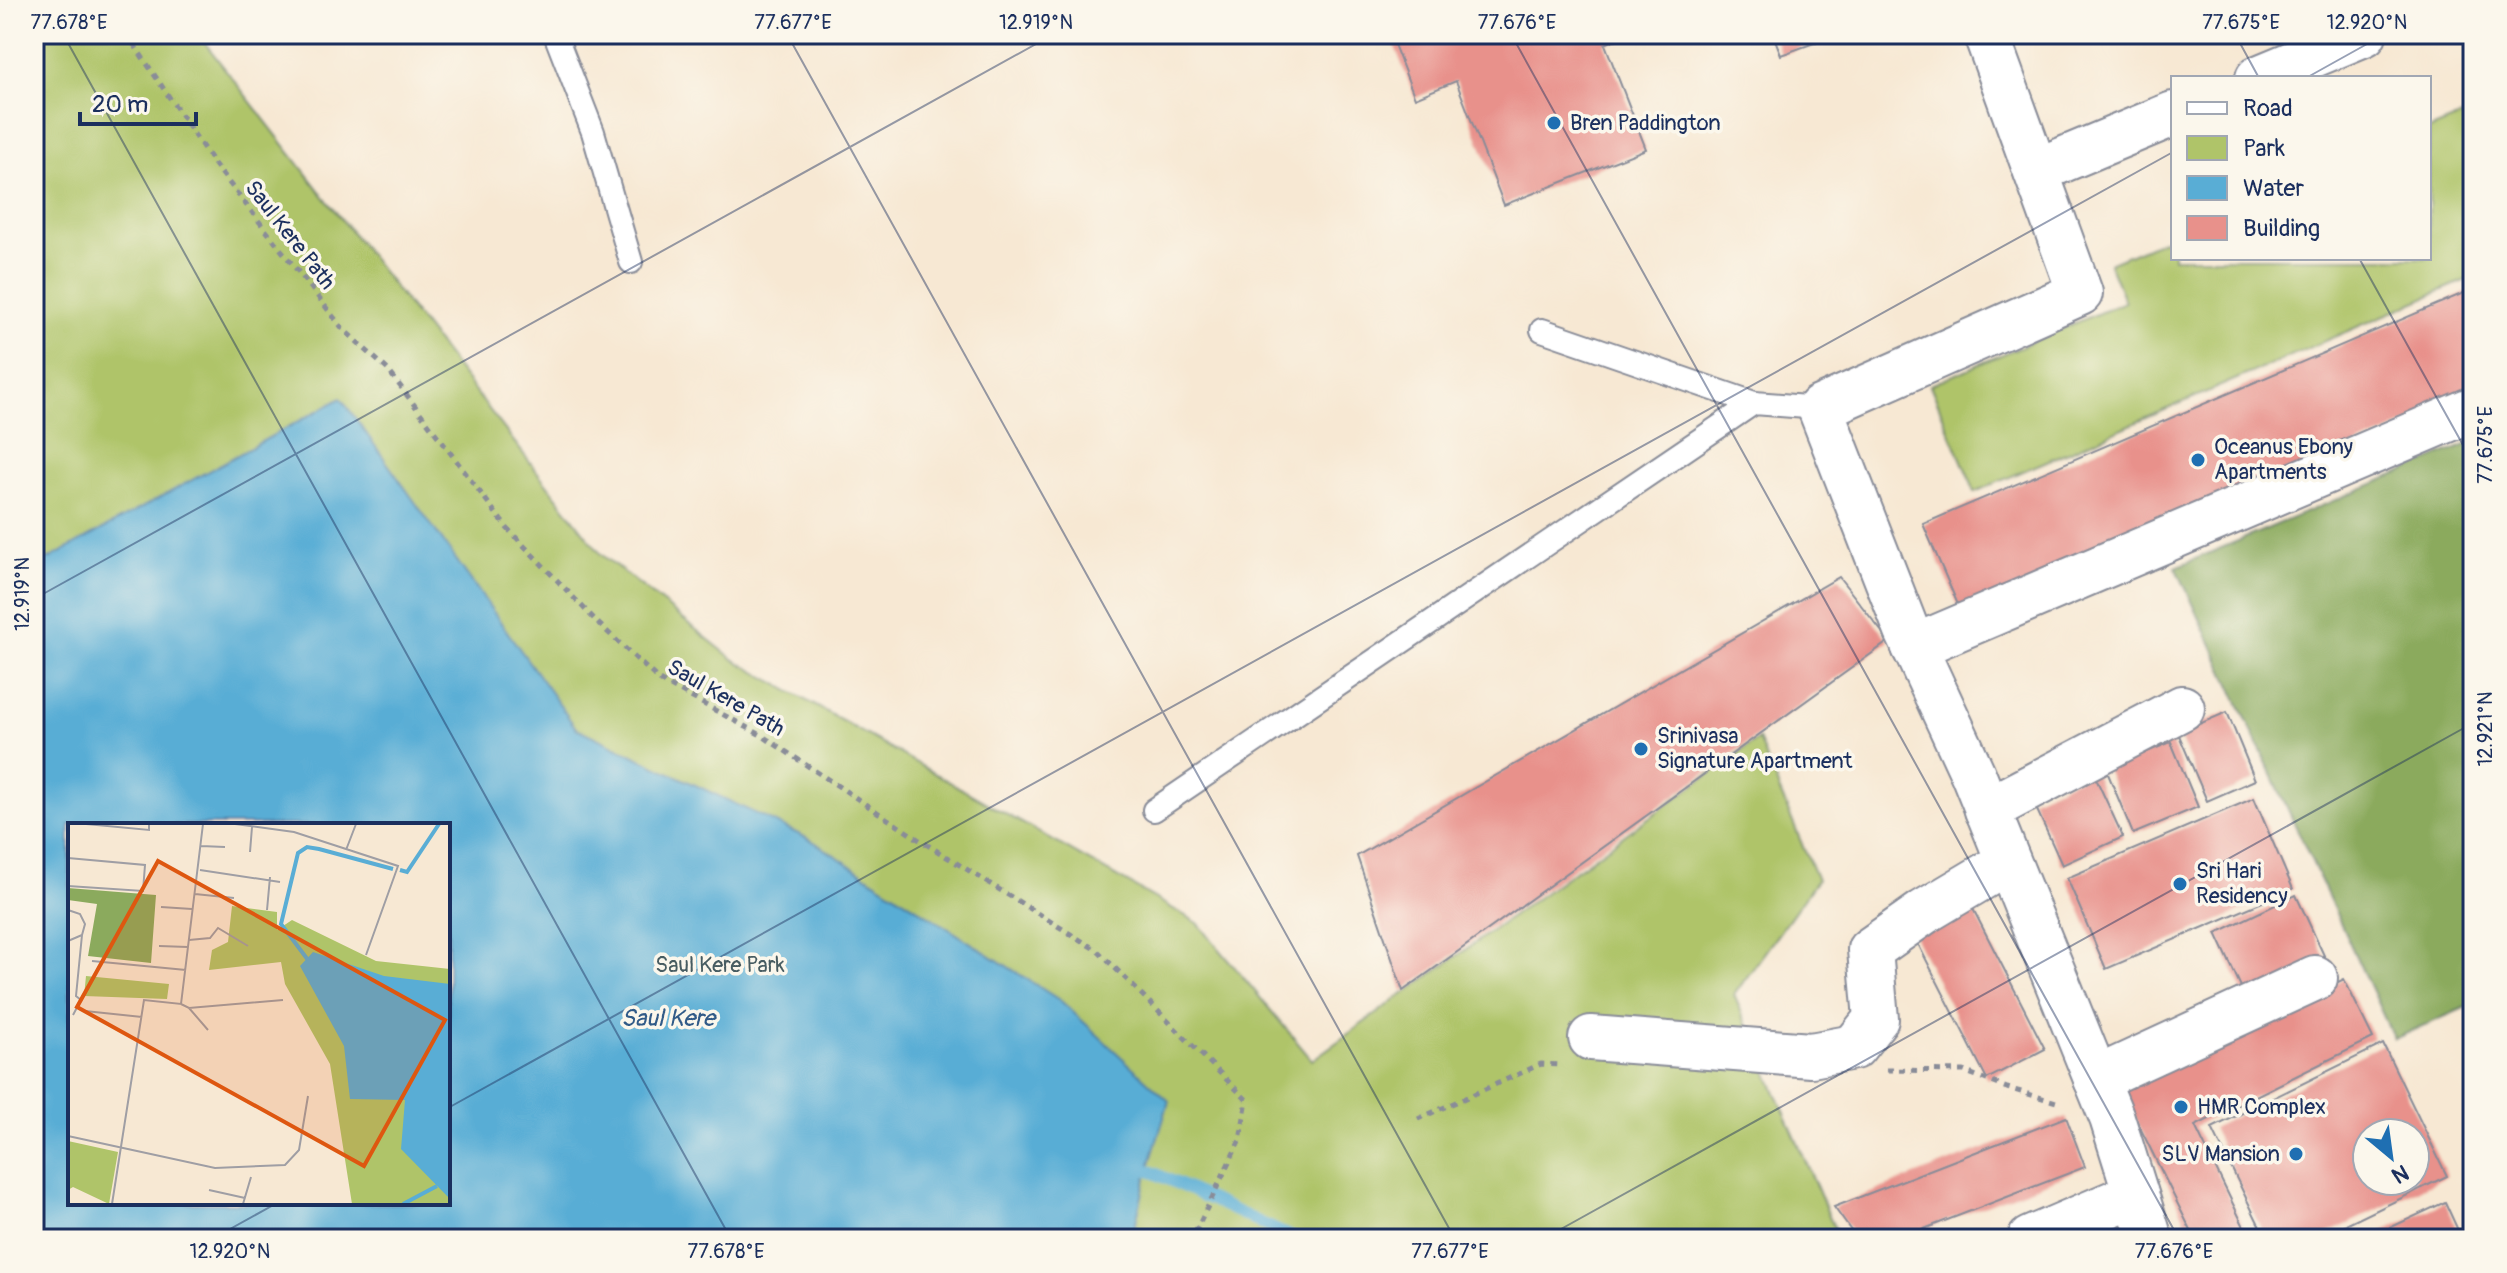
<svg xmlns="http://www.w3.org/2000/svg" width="2507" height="1273" viewBox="0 0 2507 1273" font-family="Pangolin,sans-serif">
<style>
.green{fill:#afc469;stroke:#657a64;stroke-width:2;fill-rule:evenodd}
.forest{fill:#8baa5d;stroke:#536c5e;stroke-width:2}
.water{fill:#59add5;stroke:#3a6e9a;stroke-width:2;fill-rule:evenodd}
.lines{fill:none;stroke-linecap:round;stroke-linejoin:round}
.stream{stroke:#59add5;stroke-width:12}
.building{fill:#e8918b;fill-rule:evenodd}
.lane-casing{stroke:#898c98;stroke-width:26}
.street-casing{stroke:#898c98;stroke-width:48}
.path{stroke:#898c98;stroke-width:5;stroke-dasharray:6 6;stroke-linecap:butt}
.lane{stroke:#fff;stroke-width:22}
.street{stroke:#fff;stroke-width:44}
.ticks{fill:none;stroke:#1b2f5e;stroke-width:2;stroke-opacity:0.45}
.poi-dot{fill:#1f6fb2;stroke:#fbf7ec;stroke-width:3}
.labels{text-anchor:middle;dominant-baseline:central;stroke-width:7;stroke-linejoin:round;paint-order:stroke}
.poi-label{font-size:22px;fill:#1b2f5e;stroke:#fbf7ec;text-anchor:start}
.street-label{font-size:22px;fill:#1b2f5e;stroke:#fbf7ec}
.park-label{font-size:22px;fill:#475c61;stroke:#fbf7ec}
.water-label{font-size:24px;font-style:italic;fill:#315b88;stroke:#fbf7ec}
.inset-river{fill:none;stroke:#59add5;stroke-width:4}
.inset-road{fill:none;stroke:#9f9ea4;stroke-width:2}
.view{fill:#de5710;fill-opacity:0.15;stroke:#de5710;stroke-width:4}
.inset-edge{fill:none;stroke:#1b2f5e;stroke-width:4}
.neatline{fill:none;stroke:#1b2f5e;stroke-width:3}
.ticks-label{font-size:20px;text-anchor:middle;fill:#1b2f5e}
</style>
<rect width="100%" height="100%" fill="#fbf7ec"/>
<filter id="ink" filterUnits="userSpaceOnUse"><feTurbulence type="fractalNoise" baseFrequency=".0125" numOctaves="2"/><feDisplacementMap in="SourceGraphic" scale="16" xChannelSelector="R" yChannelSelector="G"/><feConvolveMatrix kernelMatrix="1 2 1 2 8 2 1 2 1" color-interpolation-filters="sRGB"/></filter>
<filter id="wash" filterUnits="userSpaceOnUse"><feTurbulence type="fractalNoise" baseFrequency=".006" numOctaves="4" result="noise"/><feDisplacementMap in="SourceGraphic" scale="32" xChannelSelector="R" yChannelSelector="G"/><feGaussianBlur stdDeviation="1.8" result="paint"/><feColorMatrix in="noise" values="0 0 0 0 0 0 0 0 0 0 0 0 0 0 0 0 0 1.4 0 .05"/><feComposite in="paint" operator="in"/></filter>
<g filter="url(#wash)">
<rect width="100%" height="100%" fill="#f7e8d3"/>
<g class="green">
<path d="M34 34H198L601 554 733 659 1198 923 1312 1060 1758 739 1817 880 1734 995 1839 1239H34ZM70 825H448V1203H70Z"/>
<polygon points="2473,112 2473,277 1975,492 1930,385 2125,302 2109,263 2173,236 2173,258 2429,258 2429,130"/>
</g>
<polygon class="forest" points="2473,442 2473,1004 2394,1039 2176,567"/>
<path class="water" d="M341 398 576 728 811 840 1061 1001 1169 1101 1148 1170 1132 1239H34V567ZM70 825H448V1203H70Z"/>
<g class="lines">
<polyline class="stream" points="1134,1168 1148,1170 1295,1239"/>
</g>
<g id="blocks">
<g class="building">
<polygon points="1390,34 1629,34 1605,44 1646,149 1504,205 1456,81 1415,98"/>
<polygon points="1773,34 1839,34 1781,55"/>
<polygon points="2473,289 2473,396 1962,614 1923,524"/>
<polygon points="1839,577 1889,641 1403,991 1357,856"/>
<polygon points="2227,712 2255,780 2207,801 2178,733"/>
<polygon points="2171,742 2198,807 2133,834 2106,769"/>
<polygon points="2093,772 2123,837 2062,865 2032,799"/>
<polygon points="2254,798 2293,889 2106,969 2067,878"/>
<polygon points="2296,895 2327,962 2247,1000 2216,933"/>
<polygon points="1971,905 2045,1049 1987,1079 1913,934"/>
<polygon points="2344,979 2373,1038 2195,1126 2250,1239 2195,1239 2121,1089"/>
<path d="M2383 1044 2447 1176 2317 1239H2266L2212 1128ZM2367 1133H2415V1181H2367Z"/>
<polygon points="2066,1117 2085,1167 1898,1239 1857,1239 1834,1207"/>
<polygon points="2445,1202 2462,1239 2366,1239"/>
</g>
</g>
</g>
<g filter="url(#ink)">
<use href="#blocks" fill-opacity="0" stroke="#898c98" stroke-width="2"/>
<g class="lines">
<g class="lane-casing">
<g id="lane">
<polyline points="555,34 593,132 631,262"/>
<polyline points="1542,330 1754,403"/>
<polyline points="1154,810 1754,403 1820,408"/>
</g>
</g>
<g class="street-casing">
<g id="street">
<polyline points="1986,34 2080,293 1820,408 1907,631 1973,774 2112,1118 2150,1239"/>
<polyline points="2258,78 2364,34"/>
<polyline points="2036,171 2173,114"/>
<polyline points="1914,647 2473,409"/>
<polyline points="1987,810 2182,708"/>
<polyline points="1591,1038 1811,1055 1854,1047 1876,1019 1870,950 1924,912 2008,862"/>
<polyline points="2096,1079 2315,978"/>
<polyline points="2030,1239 2135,1194"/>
</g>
</g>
<g class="path">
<polyline points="127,34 212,161 343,329 388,370 507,528 599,624 659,680 761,735 918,839 1098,951 1247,1100 1240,1140 1192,1239"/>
<polyline points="1887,1070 1964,1071 2007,1088 2060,1103"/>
<polyline points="1418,1119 1541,1064 1561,1065"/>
</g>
<use href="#lane" class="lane"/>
<use href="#street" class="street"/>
</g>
</g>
<path class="ticks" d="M63 34 731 1239M787 34 1455 1239M1511 34 2179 1239M2235 34 2259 78M2306 78 2385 34M2359 258 2473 463M34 599 1054 34M448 1108 2173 152M212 1239 277 1203M1543 1239 2473 723"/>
<g class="poi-dot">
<circle cx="1554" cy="123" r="8"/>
<circle cx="2198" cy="460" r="8"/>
<circle cx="1641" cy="749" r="8"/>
<circle cx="2180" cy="884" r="8"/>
<circle cx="2181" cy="1107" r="8"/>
<circle cx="2296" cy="1154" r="8"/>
</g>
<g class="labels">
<g class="poi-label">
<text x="1570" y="123">Bren Paddington</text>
<text x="2214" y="447">Oceanus Ebony<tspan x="2214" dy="25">Apartments</tspan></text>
<text x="1657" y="736">Srinivasa<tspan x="1657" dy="25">Signature Apartment</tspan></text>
<text x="2196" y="871">Sri Hari<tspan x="2196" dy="25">Residency</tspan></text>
<text x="2197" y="1107">HMR Complex</text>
<text x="2280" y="1154" text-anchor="end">SLV Mansion</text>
</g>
<g class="street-label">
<text transform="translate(290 235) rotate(52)">Saul Kere Path</text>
<text transform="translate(726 698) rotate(30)">Saul Kere Path</text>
</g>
<g class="park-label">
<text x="720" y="965">Saul Kere Park</text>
</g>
<g class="water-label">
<text x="668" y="1018">Saul Kere</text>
</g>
</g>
<g transform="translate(68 823)">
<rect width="382" height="382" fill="#f7e8d3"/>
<path d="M164 83 209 89V107L224 97 308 138 382 146V381H284L262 241 217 161 213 139 141 147 144 127 160 119ZM18 153 101 161 99 176 16 173ZM0 318 50 329 41 381 5 364 0 367Z" fill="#afc469"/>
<path d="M0 65 88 72 83 140 20 133 29 81 0 77Z" fill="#8baa5d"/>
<path d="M245 129 316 153 382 161V376L333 326 337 277 282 276 276 223 232 143Z" fill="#59add5"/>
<path class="inset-river" d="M332 47 339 49 371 1M240 137 213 101 230 30 239 24 251 26 325 46M335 381 369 363"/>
<path class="inset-road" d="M18 1 81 7V1M167 1 226 9 330 43 298 132M133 23 157 24M278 27 288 1M182 29 184 4M0 35 77 42 75 68 0 63M132 47 212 59M127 71 166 75M93 84 124 86M0 87 12 91 17 101 14 112 0 118M199 87 202 54M121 117 142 115 150 105 180 123M91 123 120 124M24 138 118 147M113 181 121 185 215 177M121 185 140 207M17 188 74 194M5 192 13 177 8 173 14 112M0 313 147 345 217 342 231 327 240 273M141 367 177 375M44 381 76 177 113 181 135 1M175 381 183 354"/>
<path class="view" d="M90 38 377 197 296 343 9 184Z"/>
<rect width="382" height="382" class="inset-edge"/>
</g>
<rect width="2507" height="1273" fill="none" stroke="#fbf7ec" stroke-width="88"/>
<rect x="2171" y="76" width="260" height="184" fill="#fbf7ec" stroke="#a1a7b3" stroke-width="2"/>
<rect x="2187" y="102" width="40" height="12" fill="#ffffff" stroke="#a1a7b3" stroke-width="2"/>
<text x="2243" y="116" font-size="24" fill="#1b2f5e">Road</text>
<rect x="2187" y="136" width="40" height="24" fill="#afc469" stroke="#a1a7b3" stroke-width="2"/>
<text x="2243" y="156" font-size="24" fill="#1b2f5e">Park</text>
<rect x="2187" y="176" width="40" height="24" fill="#59add5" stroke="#a1a7b3" stroke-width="2"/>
<text x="2243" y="196" font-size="24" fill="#1b2f5e">Water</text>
<rect x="2187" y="216" width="40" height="24" fill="#e8918b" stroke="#a1a7b3" stroke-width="2"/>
<text x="2243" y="236" font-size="24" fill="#1b2f5e">Building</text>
<g transform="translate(2391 1157) rotate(151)"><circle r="38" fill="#fbf7ec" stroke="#a1a7b3" stroke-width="2"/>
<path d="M0-6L14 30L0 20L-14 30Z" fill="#1f6fb2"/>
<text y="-12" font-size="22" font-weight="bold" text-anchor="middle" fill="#1b2f5e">N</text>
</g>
<path d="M80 112v12h116v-12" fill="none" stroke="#1b2f5e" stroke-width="4"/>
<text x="92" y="112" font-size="24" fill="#1b2f5e" stroke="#fbf7ec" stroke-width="6" paint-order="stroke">20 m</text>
<rect x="44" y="44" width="2419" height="1185" class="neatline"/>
<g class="ticks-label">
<text x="69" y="29">77.678°E</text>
<text x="793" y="29">77.677°E</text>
<text x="1036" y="29">12.919°N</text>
<text x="1517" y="29">77.676°E</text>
<text x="2241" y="29">77.675°E</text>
<text x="2367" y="29">12.920°N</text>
<text transform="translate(2485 445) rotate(-90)" y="7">77.675°E</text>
<text transform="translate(22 594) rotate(-90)" y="7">12.919°N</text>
<text transform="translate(2485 729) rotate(-90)" y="7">12.921°N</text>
<text x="230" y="1258">12.920°N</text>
<text x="726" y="1258">77.678°E</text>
<text x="1450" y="1258">77.677°E</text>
<text x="2174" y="1258">77.676°E</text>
</g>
</svg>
